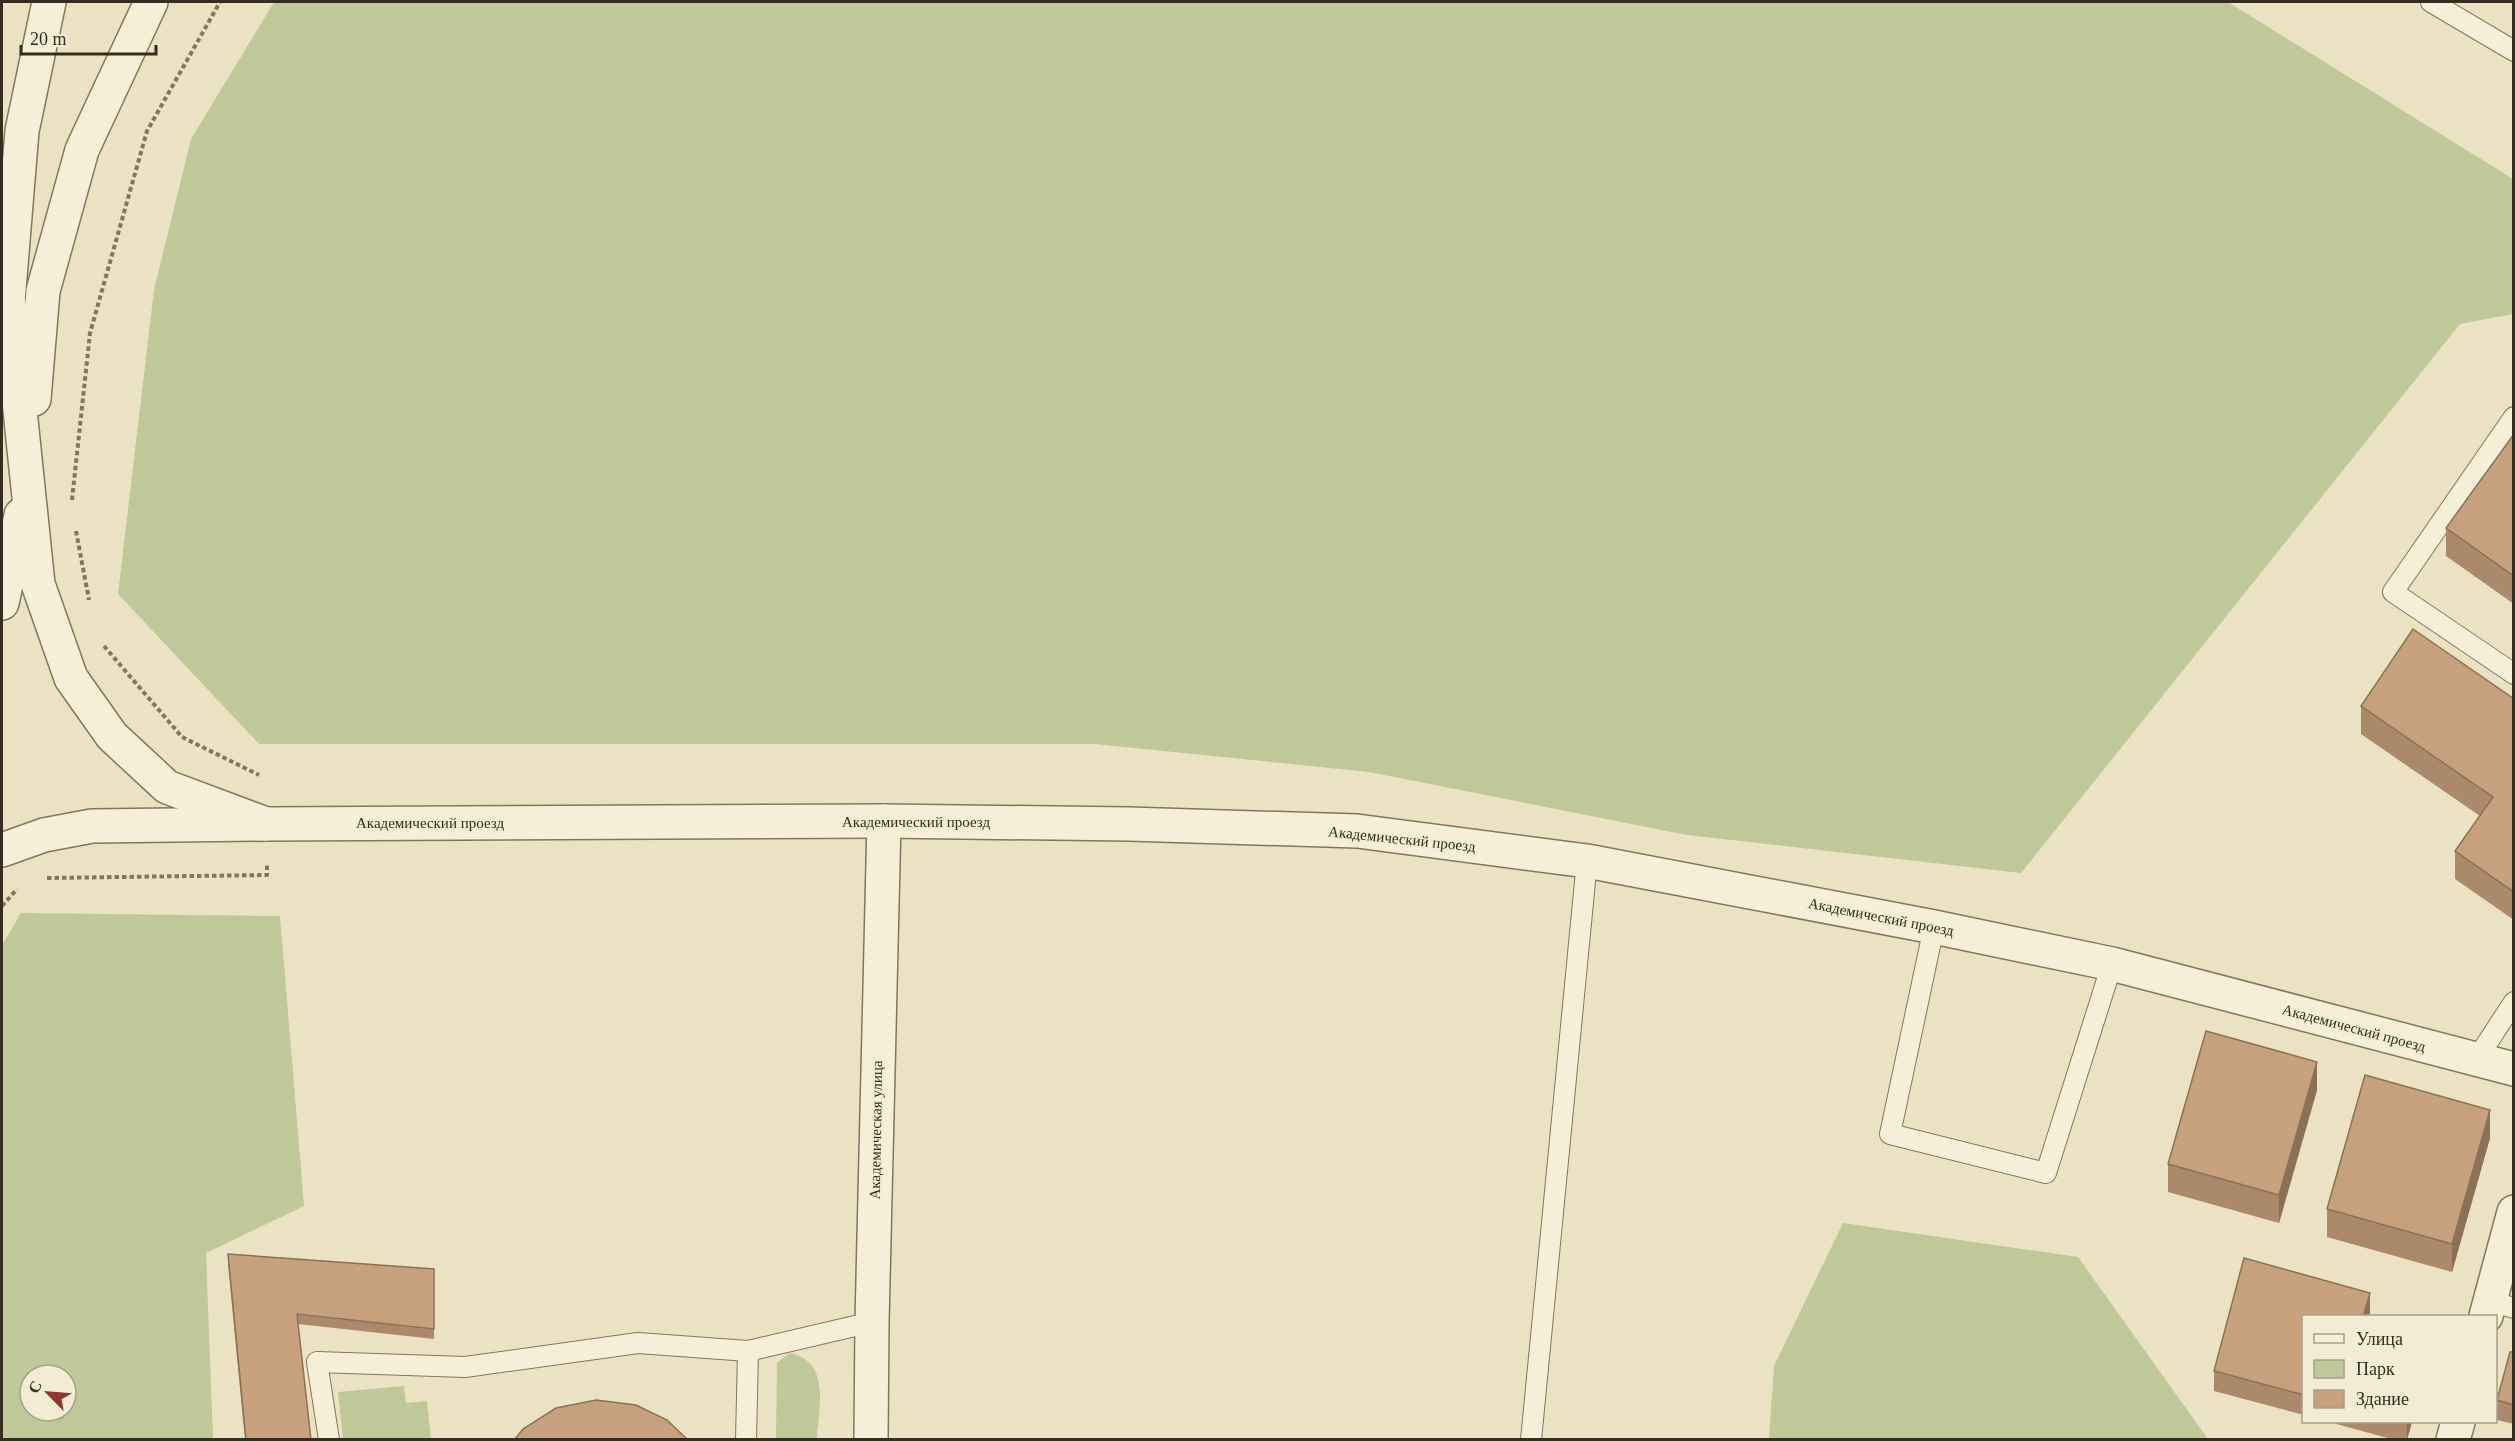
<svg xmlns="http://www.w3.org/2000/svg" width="2515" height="1441" viewBox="0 0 2515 1441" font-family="Georgia,serif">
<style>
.green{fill:#bfc899;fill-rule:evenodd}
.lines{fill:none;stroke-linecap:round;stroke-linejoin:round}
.service-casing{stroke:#85755c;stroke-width:22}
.minor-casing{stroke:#85755c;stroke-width:36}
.tertiary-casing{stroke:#85755c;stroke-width:36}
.path{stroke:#85755c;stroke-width:4;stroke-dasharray:4.5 3;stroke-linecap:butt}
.service{stroke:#f6efd7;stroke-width:20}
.minor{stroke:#f6efd7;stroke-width:33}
.tertiary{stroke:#f6efd7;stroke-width:33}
.wall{fill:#ab8a6c}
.shaded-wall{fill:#8b7158}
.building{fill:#c7a17d;stroke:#8b7158;stroke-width:1.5}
.labels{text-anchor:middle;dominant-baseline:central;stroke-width:4.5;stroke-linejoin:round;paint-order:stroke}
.street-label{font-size:15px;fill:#362c1f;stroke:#f3ecd4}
</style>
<rect width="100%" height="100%" fill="#ebe2c4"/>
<g class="green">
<polygon points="274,2 2228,2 2513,179 2513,314 2460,324 2021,873 1687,835 1369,772 1095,744 259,744 118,594 154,290 191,139"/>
<path d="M21 913 280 916 304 1206 206 1253 213 1439H2V945ZM30 1375H66V1411H30Z"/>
<polygon points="1843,1223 2078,1257 2208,1439 1769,1439 1774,1366"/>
<path d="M790 1353C831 1362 819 1407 817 1439H776L777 1363Z"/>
<polygon points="404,1386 406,1403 427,1401 431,1439 343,1439 338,1392"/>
</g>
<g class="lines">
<g class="service-casing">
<g id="service">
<polyline points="2431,2 2514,51"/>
<polyline points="2514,417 2393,592 2514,674"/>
<polyline points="1934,927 1890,1134 2046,1173 2112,964"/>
<polyline points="2476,1060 2514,1002"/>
<polyline points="2490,1301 2514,1308"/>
<polyline points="329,1440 317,1362 465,1367 638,1343 748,1351"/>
<polyline points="746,1440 748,1351 872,1322"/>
<polyline points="1531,1440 1587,861"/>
</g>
</g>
<g class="minor-casing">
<g id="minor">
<polyline points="2,850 44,835 92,826 266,824 884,821 1129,824 1357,831 1587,861 1934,927 2112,964 2514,1069"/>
<polyline points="2486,1316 2514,1212"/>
<polyline points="871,1440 872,1322 884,821"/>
<polyline points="2453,1440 2458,1422"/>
</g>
</g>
<g class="tertiary-casing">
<g id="tertiary">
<polyline points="9,304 38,584 71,678 112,736 167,787 266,824"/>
<polyline points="6,326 22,131 49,2"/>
<polyline points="34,399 43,291 82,150 151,2"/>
<polyline points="2,603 21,515"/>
</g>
</g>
<g class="path">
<polyline points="72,500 90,333 147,131 220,2"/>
<polyline points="76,531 89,600"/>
<polyline points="104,646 182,737 259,775"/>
<polyline points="47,878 267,875 267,865"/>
<polyline points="2,906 17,889"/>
</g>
<use href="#service" class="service"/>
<use href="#minor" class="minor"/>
<use href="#tertiary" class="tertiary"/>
</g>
<g class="wall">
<polygon points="2514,434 2514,604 2446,556 2446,528"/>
<polygon points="2514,699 2514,920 2455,879 2455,851 2480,816 2361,734 2361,706"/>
<polygon points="2317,1090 2279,1223 2168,1192 2168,1164"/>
<polygon points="2490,1138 2452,1272 2327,1237 2327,1209"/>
<polygon points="228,1254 434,1269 434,1339 298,1324 311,1440 245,1440 228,1264"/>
<polygon points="2244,1258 2370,1293 2370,1312 2369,1317 2304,1317 2304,1415 2214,1391 2214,1371"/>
<polygon points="2514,1352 2514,1424 2497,1420 2497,1400"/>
<polygon points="2329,1422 2412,1422 2407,1440 2395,1440"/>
</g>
<g class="shaded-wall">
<polygon points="2317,1062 2317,1090 2279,1223 2279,1195"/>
<polygon points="2490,1110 2490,1138 2452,1272 2452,1244"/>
<polygon points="2370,1293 2370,1312 2369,1317 2363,1317"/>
<polygon points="2407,1422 2412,1422 2407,1440"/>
</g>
<g class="building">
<polygon points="2514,434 2514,576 2446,528"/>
<polygon points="2413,629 2514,699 2514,892 2455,851 2493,797 2361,706"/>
<polygon points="2206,1031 2317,1062 2279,1195 2168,1164"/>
<polygon points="2365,1075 2490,1110 2452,1244 2327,1209"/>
<polygon points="228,1254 434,1269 434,1329 297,1314 311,1440 246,1440"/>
<polygon points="2244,1258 2370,1293 2363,1317 2304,1317 2304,1395 2214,1371"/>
<polygon points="2510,1352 2514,1352 2514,1405 2497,1400"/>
<polygon points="596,1400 636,1405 667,1420 688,1440 514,1440 523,1429 556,1408"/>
</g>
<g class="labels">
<g class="street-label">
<text x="916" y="822">Академический проезд</text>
<text x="430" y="823">Академический проезд</text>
<text transform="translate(1402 839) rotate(6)">Академический проезд</text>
<text transform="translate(1881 917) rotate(11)">Академический проезд</text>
<text transform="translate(2354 1028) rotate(15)">Академический проезд</text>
<text transform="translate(876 1130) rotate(-89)">Академическая улица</text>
</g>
</g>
<rect width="2515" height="1441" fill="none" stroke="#362c1f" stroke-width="6"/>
<rect x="2302" y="1315" width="195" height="108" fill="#f3ecd4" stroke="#a79f8c" stroke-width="1.5"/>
<rect x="2314" y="1334" width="30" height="9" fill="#f6efd7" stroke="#a79f8c" stroke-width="1.5"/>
<text x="2356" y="1345" font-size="18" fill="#362c1f">Улица</text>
<rect x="2314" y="1360" width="30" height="18" fill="#bfc899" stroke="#a79f8c" stroke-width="1.5"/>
<text x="2356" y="1375" font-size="18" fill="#362c1f">Парк</text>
<rect x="2314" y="1390" width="30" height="18" fill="#c7a17d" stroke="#a79f8c" stroke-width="1.5"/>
<text x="2356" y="1405" font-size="18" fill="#362c1f">Здание</text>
<g transform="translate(48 1393) rotate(295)"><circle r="28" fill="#f3ecd4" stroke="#a79f8c" stroke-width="1.5"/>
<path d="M0-4.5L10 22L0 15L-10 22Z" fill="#903630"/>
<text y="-9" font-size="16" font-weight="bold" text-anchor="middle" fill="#362c1f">С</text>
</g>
<path d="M21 45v9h135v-9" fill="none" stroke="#362c1f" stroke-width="3"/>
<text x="30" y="45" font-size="18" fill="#362c1f" stroke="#f3ecd4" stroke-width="4.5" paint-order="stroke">20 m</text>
</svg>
